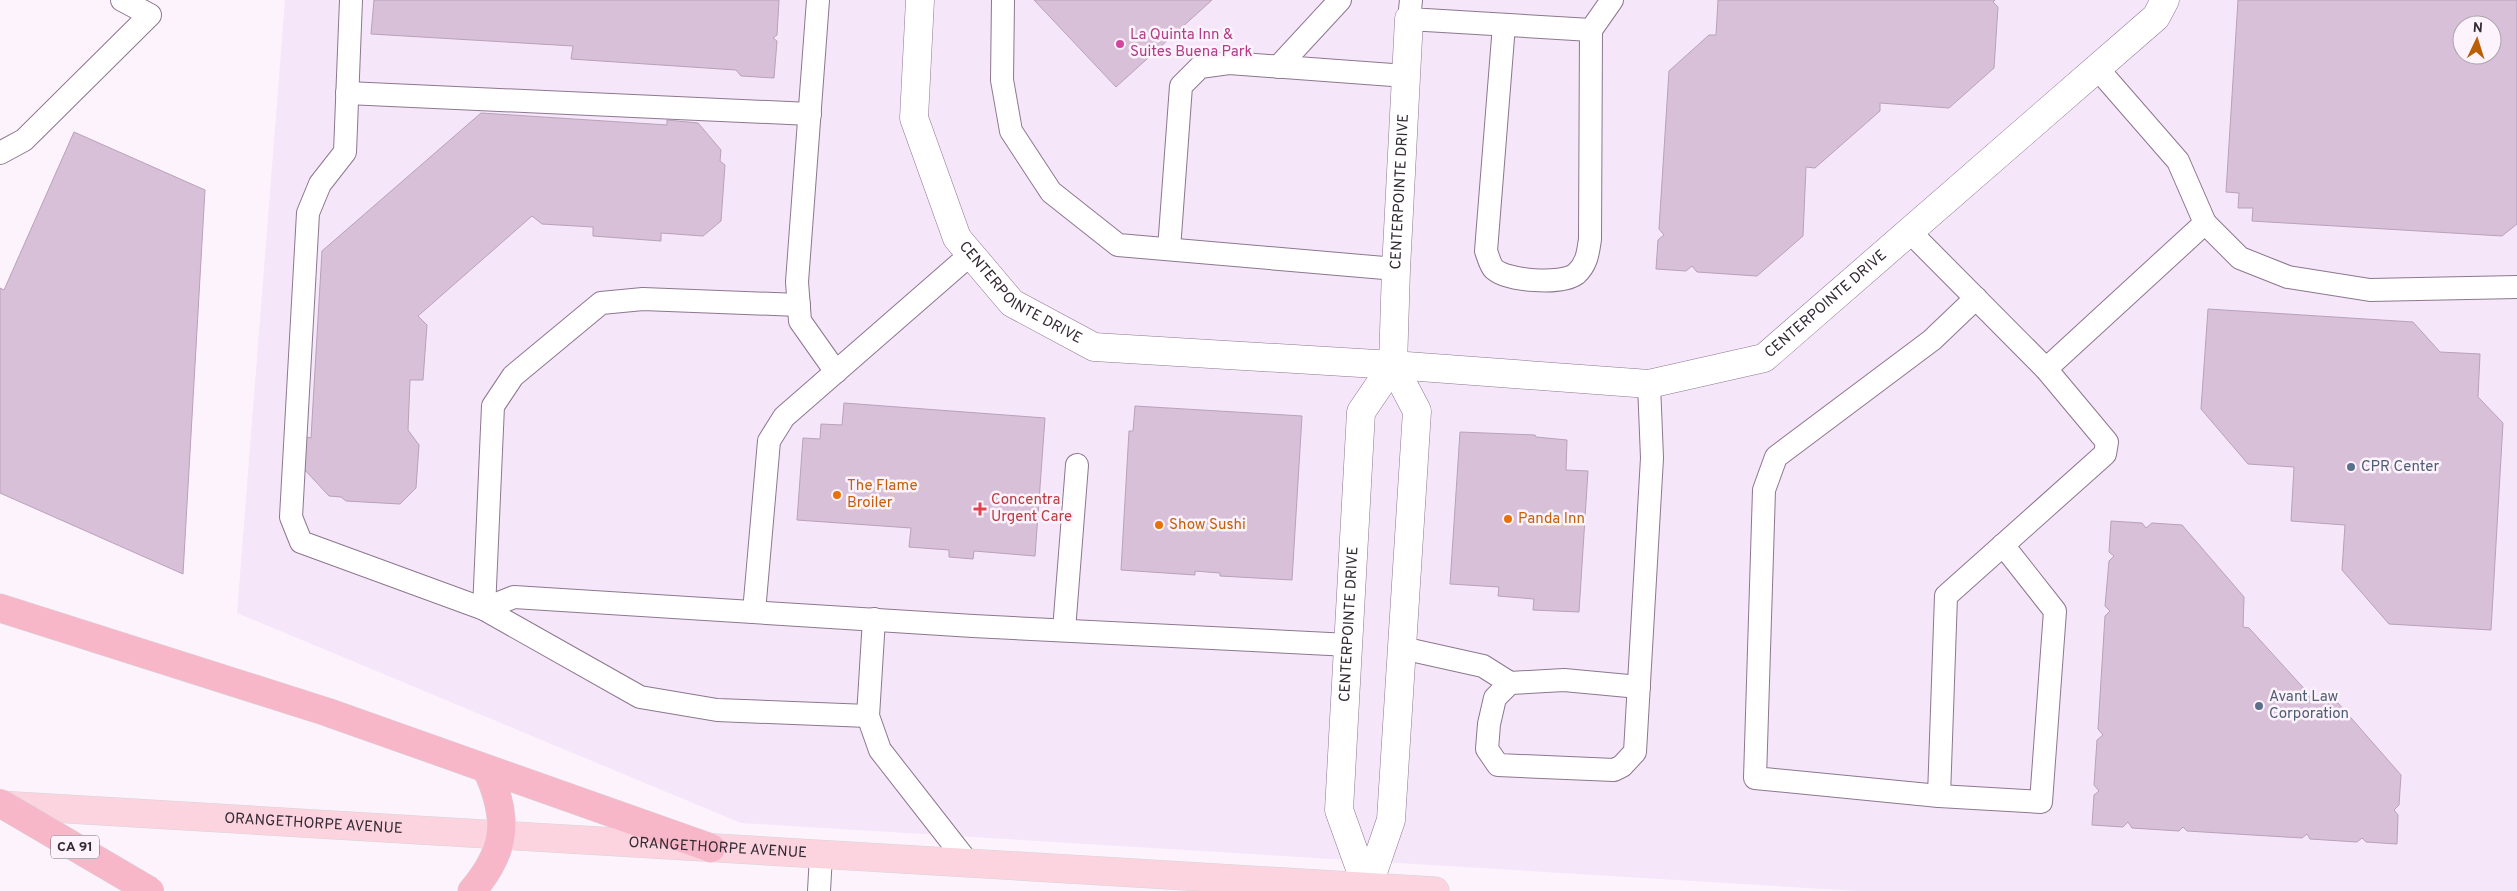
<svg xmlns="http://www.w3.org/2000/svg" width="2517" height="891" viewBox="0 0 2517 891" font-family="Overpass,sans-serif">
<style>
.commercial{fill:#f5e6fa;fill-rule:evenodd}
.building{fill:#d8c0d9;stroke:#b8a1b9;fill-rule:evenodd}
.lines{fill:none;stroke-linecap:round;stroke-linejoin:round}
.lane-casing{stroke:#8d778e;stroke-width:24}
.street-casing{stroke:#8d778e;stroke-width:29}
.primary-casing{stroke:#d6d4d6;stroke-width:29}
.highway-casing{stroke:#d6d4d6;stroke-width:29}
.lane{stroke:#fff;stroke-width:22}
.street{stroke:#fff;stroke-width:28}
.primary{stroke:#fbd4df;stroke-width:28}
.highway{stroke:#f8b7c9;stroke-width:28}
.highway-bridge-casing{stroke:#d6d4d6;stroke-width:29;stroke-linecap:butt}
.highway-bridge{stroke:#f8b7c9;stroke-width:28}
.hotel-dot{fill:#d1479c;stroke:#fdf3fd;stroke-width:2}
.service-dot{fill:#5c6f8a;stroke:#fdf3fd;stroke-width:2}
.food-dot{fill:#e8710a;stroke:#fdf3fd;stroke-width:2}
.health-dot{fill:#e0444e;stroke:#fdf3fd;stroke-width:2}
.labels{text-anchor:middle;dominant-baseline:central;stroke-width:5;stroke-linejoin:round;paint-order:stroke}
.shield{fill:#fdf3fd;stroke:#706670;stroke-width:1}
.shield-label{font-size:14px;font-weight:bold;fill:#332a34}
.hotel-label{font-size:15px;fill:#b23c85;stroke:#fdf3fd;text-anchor:start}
.street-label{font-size:15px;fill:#332a34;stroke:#fdf3fd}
.service-label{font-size:15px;fill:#4e5e75;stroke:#fdf3fd;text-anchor:start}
.food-label{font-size:15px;fill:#c56008;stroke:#fdf3fd;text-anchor:start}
.health-label{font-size:15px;fill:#be3a42;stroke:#fdf3fd;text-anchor:start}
</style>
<rect width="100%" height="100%" fill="#fdf3fd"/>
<path class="commercial" d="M285 0H2517V891H1858L741 823 237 613ZM2462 25H2492V55H2462Z"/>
<g class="building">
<polygon points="374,0 779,0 777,35 773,38 777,41 774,78 741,76 736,70 571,59 573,46 371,34"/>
<polygon points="1034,0 1212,0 1116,87"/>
<polygon points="1718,0 1995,0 1993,2 1998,7 1994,68 1949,108 1880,103 1880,111 1815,168 1806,167 1803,236 1757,276 1697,272 1692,266 1686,271 1656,269 1658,240 1664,235 1659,229 1669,71 1709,35 1716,35"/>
<path d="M2238 0H2517V224L2502 236 2252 221 2253 208H2238L2239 193 2226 192ZM2462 25H2492V55H2462Z"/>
<polygon points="481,113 667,125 667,120 698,123 721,150 720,161 725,165 721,221 703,236 661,233 661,241 593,236 593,227 542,224 532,216 418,316 427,325 423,380 410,380 408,430 419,445 416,488 400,504 346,501 341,497 329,496 304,469 306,437 311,438 322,251"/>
<polygon points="74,132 205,190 183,574 0,493 0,288 4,290"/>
<polygon points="2208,309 2413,322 2440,352 2480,354 2478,397 2503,423 2491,630 2389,624 2342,570 2345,525 2291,521 2294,467 2248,464 2201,409"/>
<polygon points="844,403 1045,418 1035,556 974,551 973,559 949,557 949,550 909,547 911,528 797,520 803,438 820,439 821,424 842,425"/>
<polygon points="1135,406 1302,416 1292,580 1220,576 1220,573 1195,571 1195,575 1121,570 1129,431 1133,431"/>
<polygon points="1460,432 1535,435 1536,437 1567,440 1566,470 1588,471 1579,612 1533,610 1534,599 1498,596 1499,587 1450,584"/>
<polygon points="2111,521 2142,523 2146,528 2152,523 2182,525 2244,597 2243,627 2249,628 2309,694 2309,701 2338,703 2401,775 2399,805 2394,810 2398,815 2397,844 2366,842 2362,838 2357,842 2310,839 2307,834 2302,838 2187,831 2183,827 2179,831 2132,828 2128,822 2123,827 2092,825 2094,795 2099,791 2094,785 2097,740 2103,735 2098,729 2105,616 2110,611 2105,606 2109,561 2114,556 2109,552"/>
</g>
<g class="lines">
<g class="lane-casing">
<g id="lane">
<polyline points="351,0 345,152 320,184 308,213 291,517 301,542 484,609 640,697 717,710 868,716"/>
<polyline points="818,0 797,282 800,321 836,372"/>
<polyline points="1003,0 1002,80 1011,131 1051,192 1118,245 1396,269"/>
<polyline points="1411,0 1409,19 1591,30 1612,0"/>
<path d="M1504 25 1486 251C1488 256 1490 265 1494 269 1507 281 1561 285 1576 274 1587 264 1588 253 1590 239L1591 30"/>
<polyline points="1278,67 1340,0"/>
<polyline points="347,93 810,114"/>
<polyline points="0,153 24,140 150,15 122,0"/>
<polyline points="2205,223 2240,258 2288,277 2370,290 2517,287"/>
<polyline points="1910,232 2046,369 2205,223 2178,161 2097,68"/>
<polyline points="1169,249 1181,86 1200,67 1229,63 1406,76"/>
<polyline points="1976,298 1932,340 1776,457 1764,490 1755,778 1939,796 1946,596 2105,454 2107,442 2046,369"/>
<polyline points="799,305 643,299 601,303 513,376 493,406 484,609 514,597 973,626 1349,645"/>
<polyline points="754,612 769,441 784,417 971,254"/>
<polyline points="874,619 868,716 880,750 969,864"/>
<polyline points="1064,630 1077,465"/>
<polyline points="1402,648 1483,666 1510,683 1564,680 1639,687"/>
<polyline points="1510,683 1495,698 1489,724 1487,749 1498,765 1614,770 1622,766 1635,752 1652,458 1649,384"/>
<polyline points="1939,796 2041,802 2055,611 2003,545"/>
<polyline points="819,891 821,855"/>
</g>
</g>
<g class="street-casing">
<g id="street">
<path id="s1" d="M920 0 914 118 957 238 1012 303 1094 347 1393 365 1649 384 1764 358 2156 17 2165 0"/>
<path id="s2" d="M1368 887 1391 820 1417 411 1393 365 1396 269 1409 19"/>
<path id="s3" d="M1368 891 1339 810 1361 412 1393 365"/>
</g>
</g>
<g class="primary-casing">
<g id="primary">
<path id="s4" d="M0 805 1435 891"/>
</g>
</g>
<g class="highway-casing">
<g id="highway">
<polyline points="0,608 327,712 711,848"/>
<path d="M472 891C507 850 509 818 487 770"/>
</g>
</g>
<use href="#lane" class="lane"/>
<use href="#street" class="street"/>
<use href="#primary" class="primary"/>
<use href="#highway" class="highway"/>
<g class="highway-bridge-casing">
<polyline id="highway-bridge" points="0,803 150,891"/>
</g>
<use href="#highway-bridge" class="highway-bridge"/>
</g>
<circle class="hotel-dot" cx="1120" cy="44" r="5"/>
<g class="service-dot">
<circle cx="2351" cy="467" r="5"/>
<circle cx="2259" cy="706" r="5"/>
</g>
<g class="food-dot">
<circle cx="837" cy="495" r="5"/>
<circle cx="1508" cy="519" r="5"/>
<circle cx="1159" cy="525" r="5"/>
</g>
<path class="health-dot" d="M977.5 501.5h5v5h5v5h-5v5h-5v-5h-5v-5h5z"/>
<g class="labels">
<rect class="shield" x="51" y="835.5" width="48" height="23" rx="4"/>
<g class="shield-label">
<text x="75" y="847">CA 91</text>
</g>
<g class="hotel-label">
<text x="1130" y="35">La Quinta Inn &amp;<tspan x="1130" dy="17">Suites Buena Park</tspan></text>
</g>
<g class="street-label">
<text stroke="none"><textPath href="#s2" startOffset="706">CENTERPOINTE DRIVE</textPath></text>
<text stroke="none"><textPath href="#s1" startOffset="331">CENTERPOINTE DRIVE</textPath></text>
<text stroke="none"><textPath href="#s1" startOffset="1180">CENTERPOINTE DRIVE</textPath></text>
<text stroke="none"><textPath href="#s3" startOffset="272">CENTERPOINTE DRIVE</textPath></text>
<text stroke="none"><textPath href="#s4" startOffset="314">ORANGETHORPE AVENUE</textPath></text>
<text stroke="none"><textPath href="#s4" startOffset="719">ORANGETHORPE AVENUE</textPath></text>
</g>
<g class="service-label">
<text x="2361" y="467">CPR Center</text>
<text x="2269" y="697">Avant Law<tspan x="2269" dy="17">Corporation</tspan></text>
</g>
<g class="food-label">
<text x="847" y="486">The Flame<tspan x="847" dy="17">Broiler</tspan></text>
<text x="1518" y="519">Panda Inn</text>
<text x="1169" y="525">Show Sushi</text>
</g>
<g class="health-label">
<text x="991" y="500">Concentra<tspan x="991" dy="17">Urgent Care</tspan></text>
</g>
</g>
<g transform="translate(2477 40) rotate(4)"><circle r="24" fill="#fdf3fd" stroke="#aca3ad"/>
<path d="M0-4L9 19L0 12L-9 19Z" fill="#bb5f07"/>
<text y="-8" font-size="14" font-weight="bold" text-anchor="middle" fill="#332a34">N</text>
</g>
</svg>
